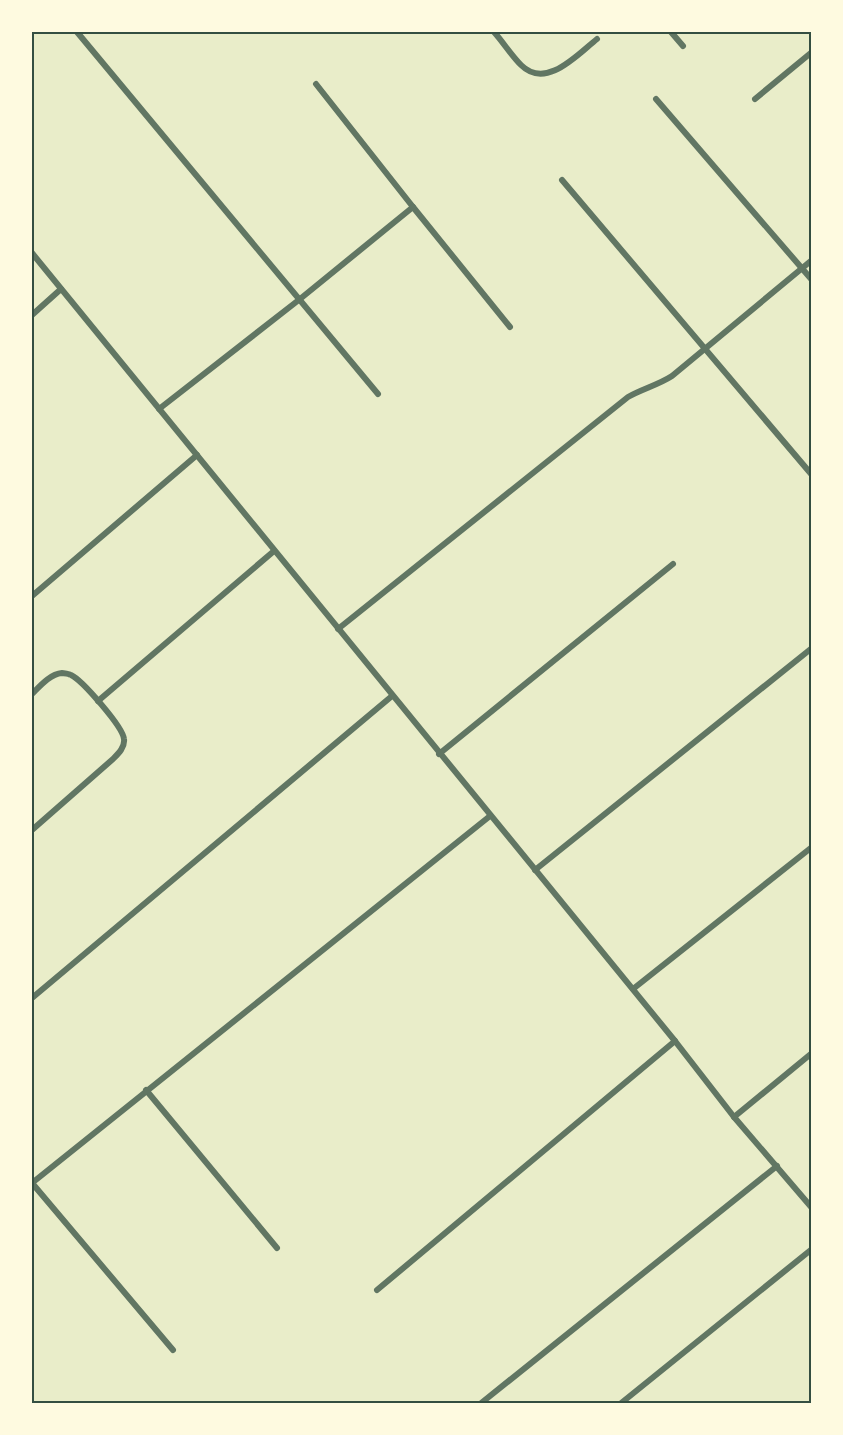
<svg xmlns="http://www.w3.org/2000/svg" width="843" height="1435" viewBox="0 0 843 1435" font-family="'Golos Text',sans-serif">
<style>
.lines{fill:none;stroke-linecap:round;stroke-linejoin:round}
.minor{stroke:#617663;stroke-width:6}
.neatline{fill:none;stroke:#344e41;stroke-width:2}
</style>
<rect width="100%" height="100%" fill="#e9edc9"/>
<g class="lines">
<g class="minor">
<polyline points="77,32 378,394"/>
<path d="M494 32C503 42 511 55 521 65 546 90 577 55 597 39"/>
<polyline points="671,32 683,46"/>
<polyline points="316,84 413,207"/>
<polyline points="656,99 812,280"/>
<polyline points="755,99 812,52"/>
<polyline points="562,180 812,475"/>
<polyline points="32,253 675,1041 734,1117 812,1208"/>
<polyline points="32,315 61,289"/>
<polyline points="159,409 300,299 413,207 510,327"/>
<polyline points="32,596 197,455"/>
<path d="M338 629 628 397C642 389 658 385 672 376L812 260"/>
<path d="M32 694C40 686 50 674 62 673 63 673 70 674 71 675 82 680 123 727 124 739 125 747 119 753 113 759L32 830"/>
<polyline points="98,701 274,551"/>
<polyline points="439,754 673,564"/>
<polyline points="535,870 812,648"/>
<polyline points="633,989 812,847"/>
<polyline points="32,998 392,696"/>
<polyline points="146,1090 277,1248"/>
<polyline points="734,1117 812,1053"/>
<polyline points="32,1183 490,816"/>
<polyline points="32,1183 173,1350"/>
<polyline points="377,1290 675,1041"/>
<polyline points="480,1404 777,1166"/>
<polyline points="620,1404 812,1249"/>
</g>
</g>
<rect width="843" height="1435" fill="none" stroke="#fefae0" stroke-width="66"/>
<rect x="33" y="33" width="777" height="1369" class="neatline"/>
</svg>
